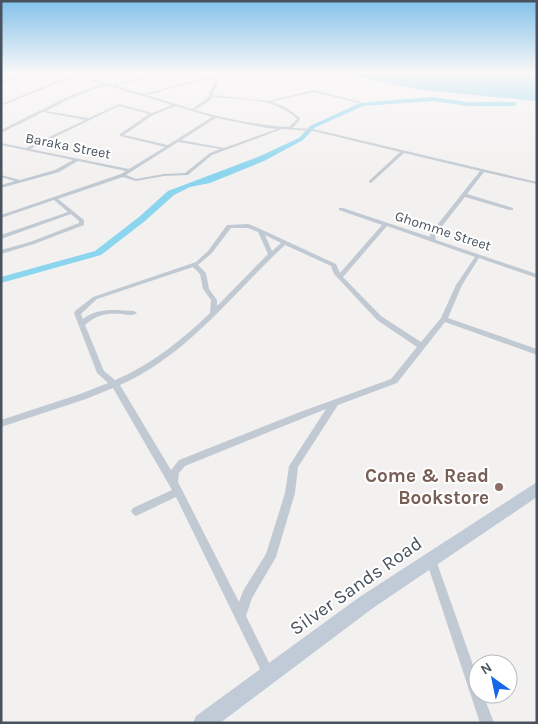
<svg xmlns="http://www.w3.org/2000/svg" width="538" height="724" viewBox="0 0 538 724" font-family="Karla,sans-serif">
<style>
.water{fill:#8bd5ee}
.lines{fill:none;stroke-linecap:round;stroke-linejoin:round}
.river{fill:#8bd5ee;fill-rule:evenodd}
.street{fill:#c1cad2;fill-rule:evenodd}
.secondary{fill:#c1cbd7;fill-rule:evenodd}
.education-dot{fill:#8d6e63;stroke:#fff;stroke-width:2}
.labels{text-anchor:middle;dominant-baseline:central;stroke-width:4;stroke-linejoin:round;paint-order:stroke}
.far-street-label{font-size:14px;fill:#48535e;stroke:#fff}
.near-education-label{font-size:19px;font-weight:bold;fill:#785e54;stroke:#fff;text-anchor:end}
.near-street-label{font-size:19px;fill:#48535e;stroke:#fff}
</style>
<rect width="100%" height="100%" fill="#f3f0f0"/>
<polygon class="water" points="338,73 537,73 537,101 422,90"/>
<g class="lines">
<polygon class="river" points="432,97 468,102 514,102 517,104 514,106 468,106 432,101 363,106 314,128 303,140 264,161 210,183 190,187 174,195 145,221 101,255 1,283 1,277 95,251 139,217 168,191 258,157 299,138 310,126 360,103"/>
<g class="street">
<polygon points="25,73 29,73 1,84 1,82"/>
<path d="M68 73H72L114 86V84L159 73H164L115 86 144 94 206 77 195 73H199L219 79 213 94V95L268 101 314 90 361 102 359 103 314 92 271 102C283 105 291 110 300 118V120L293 128 313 129 537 182V184L484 172 467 194 513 208V210H509L465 197 435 235 436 240 537 274V278L479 258 462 285 448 318 537 349V355L445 322 397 383 338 405 298 467 295 493 276 557 252 598 246 616 274 673 272 677 268 679 264 677 176 497 136 516 133 514 131 511 133 508 172 490 113 388 86 399 1 427V420L80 394 108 383 97 373 74 313 75 311 93 297 196 262 208 251 227 225 248 224 256 227 336 264 340 273 382 225 339 210V208H343L430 237V234L480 171 404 153 371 183 369 182V181L400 152 313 131 282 129 212 155 188 175 164 176 136 181 123 177 58 199 84 220V225L34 244 1 254V250L30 242 79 223V221L71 214 1 239V235L68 212 54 200 1 218V215L121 174 126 171 78 161 59 172 1 188V185L15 181 1 177V175L20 180 55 170 73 160 1 145V143L26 148 85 120 43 112 1 133V130L67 97 102 84 75 76 1 106V104L72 75ZM209 78 216 80 209 94 210 96 192 109 147 95ZM105 85 172 105 152 113 119 104 89 118 46 111 69 99ZM213 97C243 100 273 97 297 119L289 127C257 125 226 119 195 110L208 102ZM119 106 149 114 120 134V136L165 147 129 169 30 149ZM176 106 212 117 168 145 124 135 153 115ZM216 118 267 128 277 129 224 148 181 140ZM178 142 220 149 210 153 185 173 164 174 136 179 126 175ZM387 226 475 257 456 285 441 318 421 342 381 316 343 277ZM231 228H248L258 232 268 254 217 306V300L209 289 206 273 198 265 212 253ZM265 235 281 243 272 251ZM285 245 331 266 334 274 377 320 417 347 391 379 300 412 179 460 171 470 120 385C188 355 232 294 285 245ZM193 267 200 274 203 289 211 300 210 313C182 340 151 365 115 380L104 371 85 325C97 314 107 313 122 314 128 315 133 316 137 313L134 311C116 310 98 307 83 319L81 314 97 299ZM326 409 289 466 285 493 266 554 243 591 239 602 178 482 179 473 185 466Z"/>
<polygon points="431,555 435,556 436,560 478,679 478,694 483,694 494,723 480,723 426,560 427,556"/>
</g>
<polygon class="secondary" points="537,482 537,497 373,608 220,723 193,723 196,716 361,596"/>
</g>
<linearGradient id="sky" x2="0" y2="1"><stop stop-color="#83c1ea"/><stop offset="0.42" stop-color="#faf8f8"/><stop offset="1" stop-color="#faf8f8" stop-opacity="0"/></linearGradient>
<rect width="538" height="174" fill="url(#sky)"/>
<circle class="education-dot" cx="499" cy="487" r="5"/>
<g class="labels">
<g class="far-street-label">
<text transform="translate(68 146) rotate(11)">Baraka Street</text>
<text transform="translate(443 231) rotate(18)">Ghomme Street</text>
</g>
<g class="near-education-label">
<text x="489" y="476">Come &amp; Read<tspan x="489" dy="22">Bookstore</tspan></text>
</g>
<g class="near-street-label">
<text transform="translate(356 586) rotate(-35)">Silver Sands Road</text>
</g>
</g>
<rect width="538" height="724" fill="none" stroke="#48535e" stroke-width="5"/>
<g transform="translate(493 679) rotate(327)"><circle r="24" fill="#ffffff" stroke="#b6babf"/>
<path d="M0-4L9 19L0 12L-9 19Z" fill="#1667e7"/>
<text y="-8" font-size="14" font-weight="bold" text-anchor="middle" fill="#48535e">N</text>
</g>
</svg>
